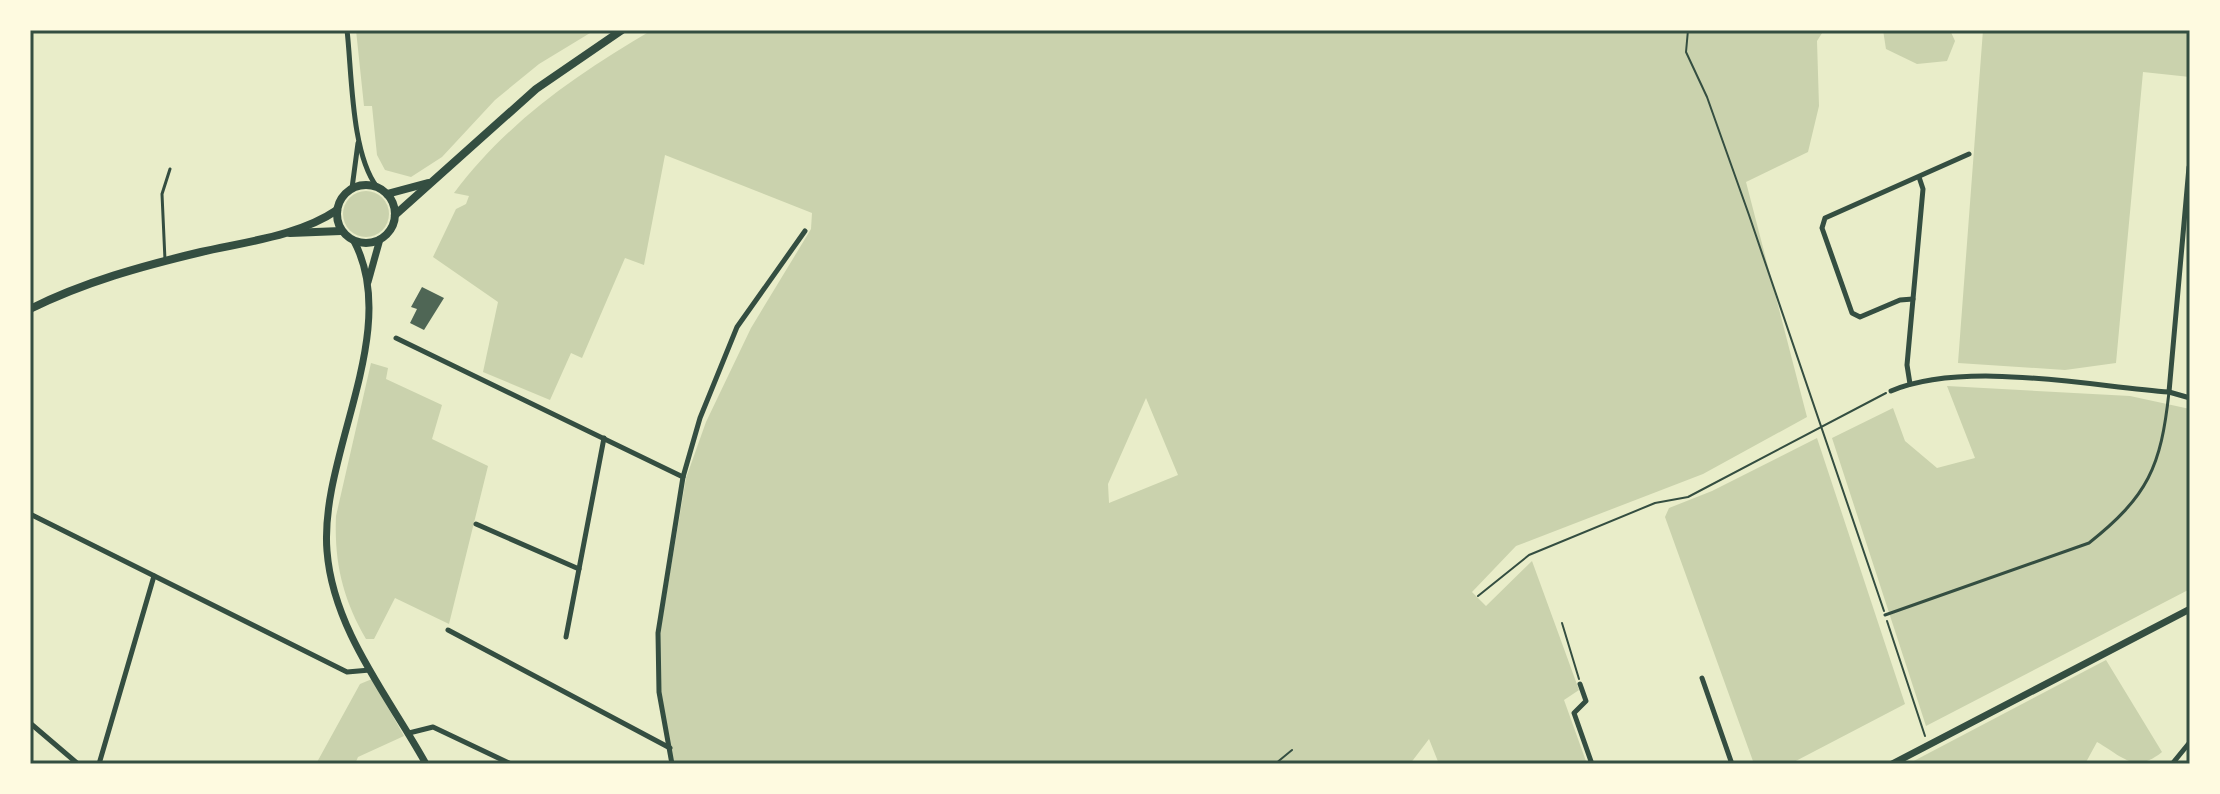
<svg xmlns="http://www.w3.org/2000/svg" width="2220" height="794" viewBox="0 0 2220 794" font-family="'Varela Round',sans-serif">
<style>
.green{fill:#cad2ad;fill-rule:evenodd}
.building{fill:#4f6655}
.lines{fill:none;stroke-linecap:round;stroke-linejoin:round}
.path{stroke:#344e41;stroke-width:2}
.service{stroke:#344e41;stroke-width:3}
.minor{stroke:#344e41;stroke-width:5}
.tertiary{stroke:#344e41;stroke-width:7}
.secondary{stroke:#344e41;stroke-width:8}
.neatline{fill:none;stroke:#344e41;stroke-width:3}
</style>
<rect width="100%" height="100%" fill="#e9edc9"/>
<g class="green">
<polygon points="356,30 595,30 539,64 495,100 442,157 411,177 385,170 377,155 372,106 364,106"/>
<path d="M652 30H1824L1817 41 1819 106 1808 152 1746 182 1807 417 1703 474 1516 546 1472 592 1486 606 1532 561 1579 690 1564 700 1587 764H1439L1429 739 1410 764H671L656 656 686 478 706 422 751 328 811 229 812 213 665 155 644 265 625 258 582 358 571 353 550 400 483 372 498 302 433 257 456 209 466 204 469 196 454 193C507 122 577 74 652 30ZM1146 398 1178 475 1109 503 1108 484Z"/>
<polygon points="1883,30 1950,30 1955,41 1947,61 1917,64 1886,49"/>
<polygon points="1983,30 2190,30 2190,77 2143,72 2116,363 2065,370 1958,363"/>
<circle cx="366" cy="214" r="23"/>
<path d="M371 363 388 368 386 379 442 405 432 439 488 466 449 624 395 598 374 639H366C343 599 334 563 336 516Z"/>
<polygon points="1947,386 2130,396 2190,409 2190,589 1926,726 1832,438 1893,408 1905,441 1937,468 1975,458"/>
<polygon points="1817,438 1905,704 1790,764 1754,764 1665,517 1669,508 1712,491"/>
<path d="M2106 660 2162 752C2135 774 2123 757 2097 742L2085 764H1908Z"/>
<polygon points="372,679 404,736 358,757 355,764 316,764 360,684"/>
</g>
<polygon class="building" points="422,287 444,298 424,330 410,323 417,309 411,307"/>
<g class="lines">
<g class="path">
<polyline points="1688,30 1686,52 1707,97 1749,215 1884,611"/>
<polyline points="1478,596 1529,555 1655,503 1688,497 1886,393"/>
<polyline points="1887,621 1925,736"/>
<polyline points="1562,623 1579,679"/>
<polyline points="1275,764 1292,750"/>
</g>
<g class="service">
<polyline points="165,260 162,194 170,169"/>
<path d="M1885 615 2089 543C2148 496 2161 467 2169 392"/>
</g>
<g class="minor">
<path d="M347 30C352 73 351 153 377 187"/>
<polyline points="352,188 358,143"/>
<polyline points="1913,299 1900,300 1860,317 1852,313 1822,228 1825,218 1969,154"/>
<polyline points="396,338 683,477"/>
<polyline points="1910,384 1907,365 1923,189 1919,177"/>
<path d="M1891 391C1965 360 2088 386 2169 392L2190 398"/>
<polyline points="2169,392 2189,167"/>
<polyline points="30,514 347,672 370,670"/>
<polyline points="476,524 579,569"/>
<polyline points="448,630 670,748"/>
<polyline points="566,637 604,438"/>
<polyline points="1702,678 1732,764"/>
<polyline points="1580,684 1586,701 1574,713 1592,764"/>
<polyline points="30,723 78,764"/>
<polyline points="409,733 433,727 511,764"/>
<polyline points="99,764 154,576"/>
<polyline points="672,764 659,692 658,633 683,477 700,418 737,327 805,231"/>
<polyline points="2172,764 2190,742"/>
</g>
<g class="tertiary">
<path d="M354 241C402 332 319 455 327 551 333 630 389 697 426 764"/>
<polyline points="368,282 380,239"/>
<polyline points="1892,764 2190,609"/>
</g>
<g class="secondary">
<circle cx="366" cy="214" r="29"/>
<polyline points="387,194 428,183"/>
<polyline points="395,215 536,89 622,30"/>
<polyline points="290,233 341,231"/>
<path d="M30 309C84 282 142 266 201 252 245 242 299 236 337 210"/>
</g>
</g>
<rect width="2220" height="794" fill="none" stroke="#fefae0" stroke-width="64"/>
<rect x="32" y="32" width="2156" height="730" class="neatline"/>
</svg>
